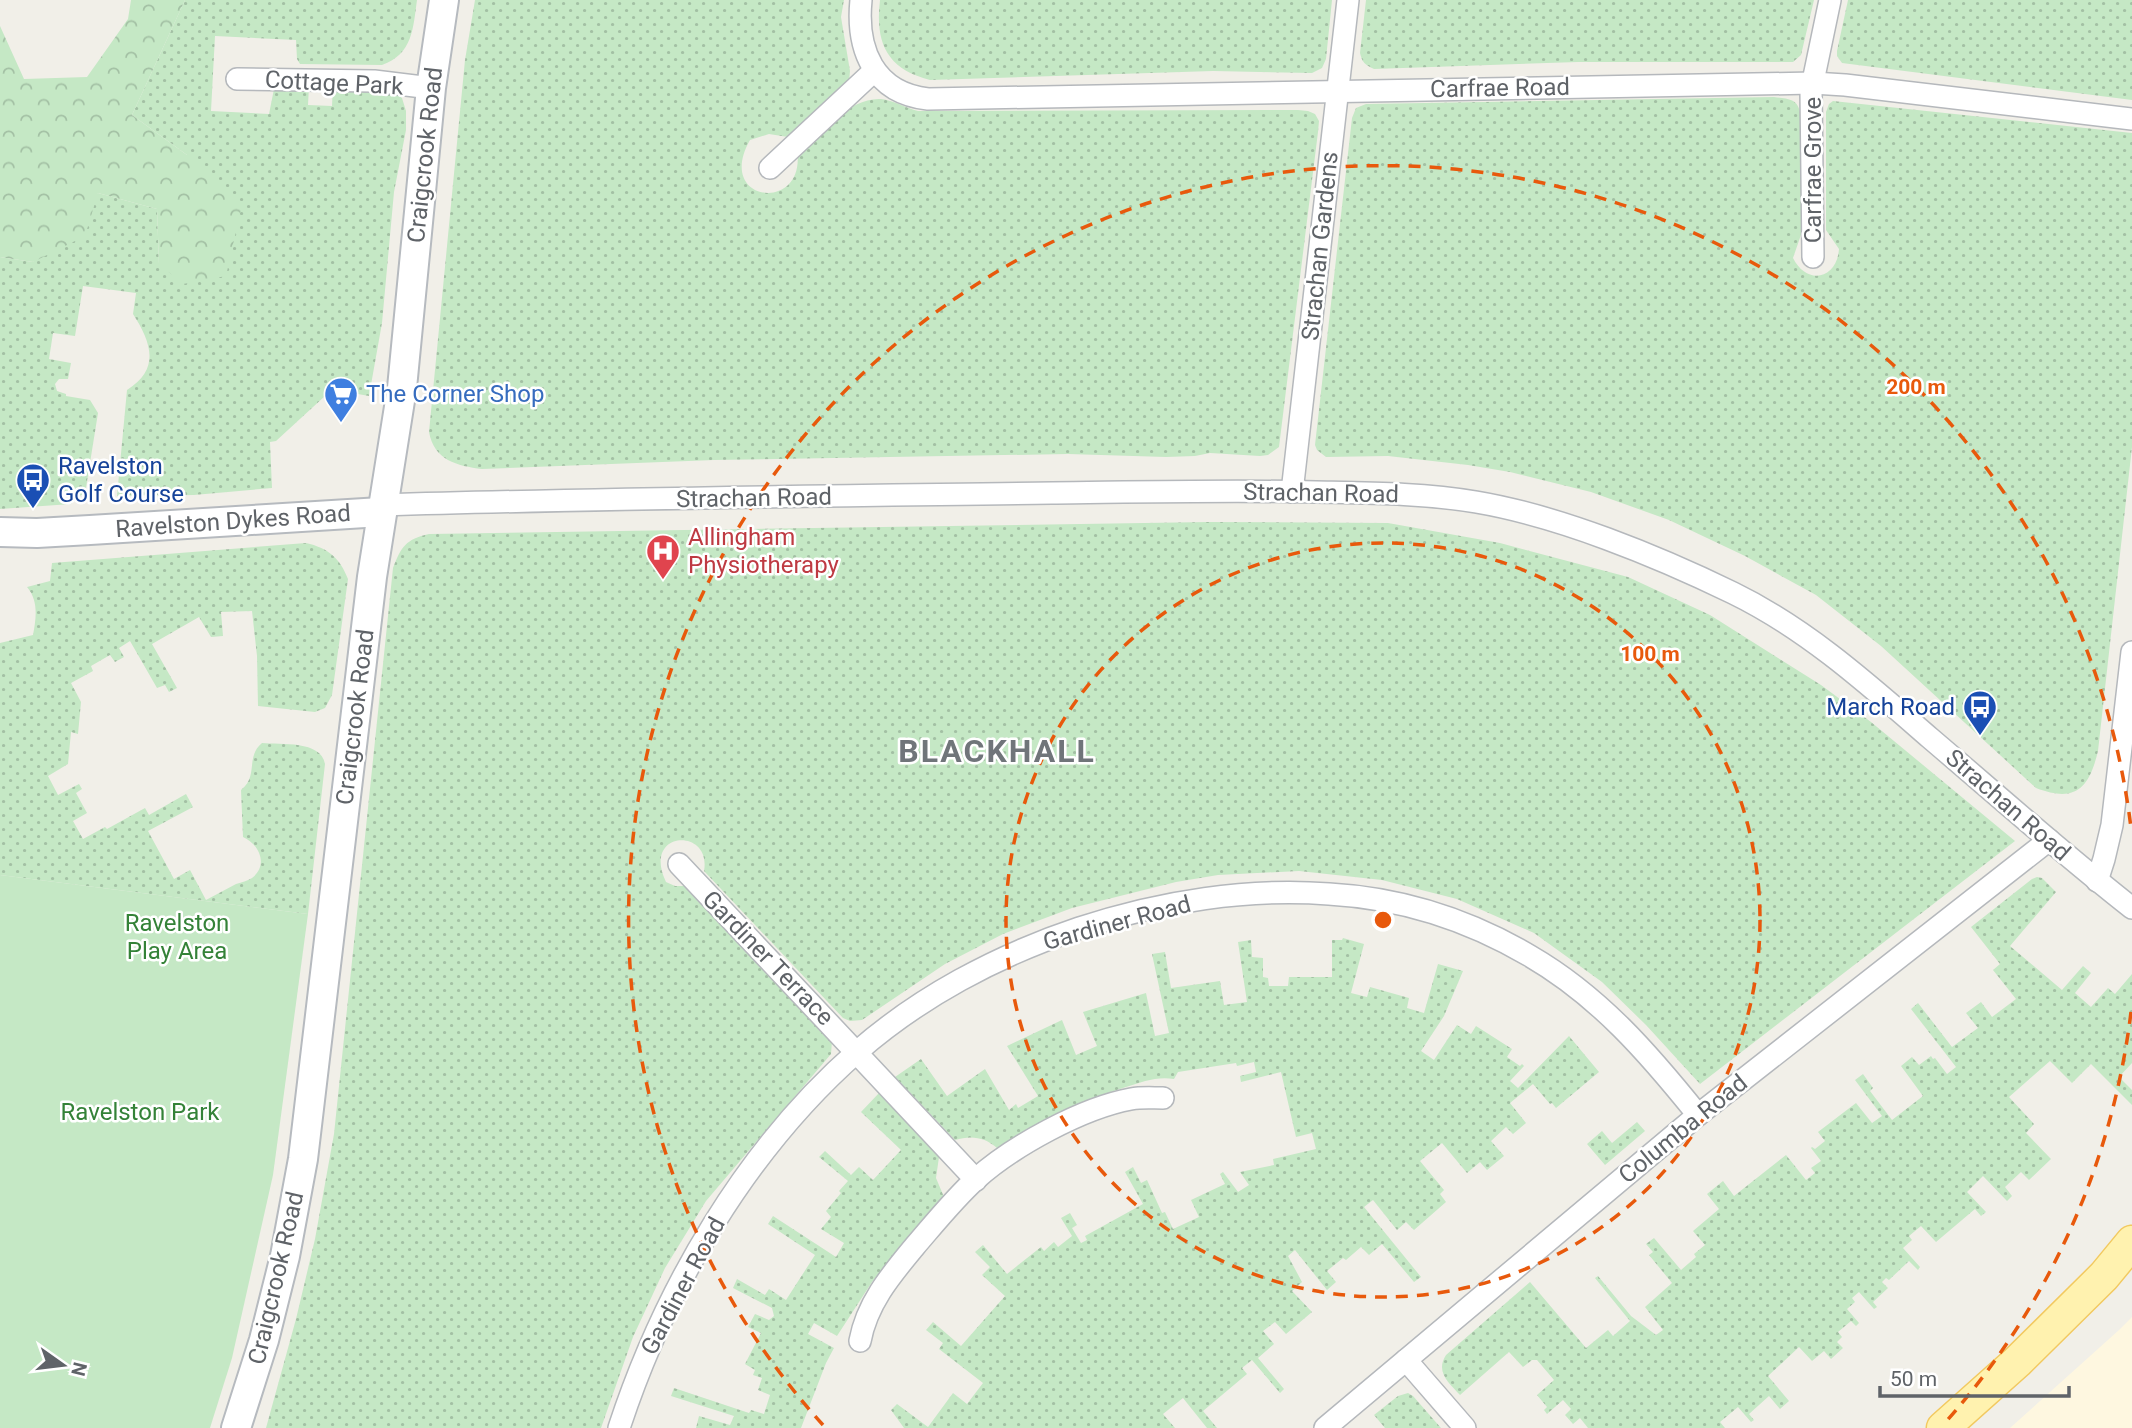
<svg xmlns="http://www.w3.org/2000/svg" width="2132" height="1428" viewBox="0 0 2132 1428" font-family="Roboto,sans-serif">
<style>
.commercial{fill:#fef7e0}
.grass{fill:url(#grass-dots)}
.forest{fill:url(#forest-crowns)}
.park{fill:#c5e8c5}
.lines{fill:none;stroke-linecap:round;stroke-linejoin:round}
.street-casing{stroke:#b5b8bc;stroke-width:24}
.secondary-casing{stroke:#b6babf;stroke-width:32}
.primary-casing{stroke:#f2c960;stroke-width:35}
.street{stroke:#fff;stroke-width:21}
.secondary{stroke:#fff;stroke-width:28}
.primary{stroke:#fff2af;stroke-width:32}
.ring{fill:none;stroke:#e8590c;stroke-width:3.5;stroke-dasharray:12 9}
.labels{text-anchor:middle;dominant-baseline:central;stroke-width:5;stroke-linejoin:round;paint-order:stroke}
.street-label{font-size:24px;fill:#5f6368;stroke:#fff}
.shop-label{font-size:24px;fill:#366cbe;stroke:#fff;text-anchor:start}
.transit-label{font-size:24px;fill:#164399;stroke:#fff;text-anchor:start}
.health-label{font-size:24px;fill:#be3a42;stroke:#fff;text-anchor:start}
.park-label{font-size:24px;fill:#348238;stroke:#fff}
.district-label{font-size:32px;font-weight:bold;letter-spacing:2px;fill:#70757a;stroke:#fff}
.centre{fill:#e8590c;stroke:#fff;stroke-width:3.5}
.ring-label{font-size:21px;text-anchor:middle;font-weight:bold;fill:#e8590c;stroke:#fff;stroke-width:5;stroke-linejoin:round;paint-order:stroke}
</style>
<defs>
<pattern id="grass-dots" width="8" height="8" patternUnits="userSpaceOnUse" patternTransform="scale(1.75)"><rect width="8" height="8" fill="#c5e8c5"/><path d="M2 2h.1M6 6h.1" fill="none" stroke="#a3c0a4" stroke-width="1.8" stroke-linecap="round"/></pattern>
<pattern id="forest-crowns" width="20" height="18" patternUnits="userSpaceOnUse" patternTransform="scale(1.75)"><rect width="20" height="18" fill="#c5e8c5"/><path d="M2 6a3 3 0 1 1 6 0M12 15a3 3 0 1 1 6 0" fill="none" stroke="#a3c0a4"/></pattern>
</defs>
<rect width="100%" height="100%" fill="#f1efe8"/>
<polygon class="commercial" points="2132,1317 2132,1428 2010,1428 2119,1330"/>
<g class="grass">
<path d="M185 0H417C413 28 413 54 382 65L300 64 297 59 296 40 215 36 211 111 269 114 274 89 309 86 308 105 332 106 333 85 393 90 402 98 406 111V130L394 192 382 323 369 396 330 389 325 396 276 441 270 442 272 488 194 495 117 496 127 390C161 369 151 342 133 314L136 293 83 286 75 336 53 333 49 359 71 363 68 379H59L55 384 57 391 66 394V396L90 400 98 413 85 494 81 495 71 504 0 509V257L33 262 98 193 157 209 159 264 187 155 132 115Z"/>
<path d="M475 0H844L841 17 850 71 849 82 788 137 769 134 750 140C714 203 807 214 797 150 820 132 851 97 881 99 893 100 906 108 918 111L1298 110 1308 111 1315 114 1319 121 1318 132 1279 447 1268 455 1260 456 1210 453 1195 456 1166 457 1068 454 714 460 482 469C457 466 434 460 429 432L465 60Z"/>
<path d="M880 0H1332L1326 59 1322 68 1312 73 1213 71 930 80C886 69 875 42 880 0Z"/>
<path d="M1366 0H1814L1801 55 1793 62H1578L1374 69C1365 65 1362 62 1360 53Z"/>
<polygon points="1848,0 2132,0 2132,100 1842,63 1837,56 1837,51"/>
<path d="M1774 97C1787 99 1797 98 1800 112L1803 229 1793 258C1807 286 1837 279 1839 249L1826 230V112L1829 104 1833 101 2132 133V447L2098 751C2089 789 2075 803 2036 788L1881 646 1816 595 1745 556 1669 520 1591 492 1510 472 1468 465 1388 456 1326 457 1317 450 1315 445 1352 118 1356 108 1366 104Z"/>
<path d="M1208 522 1388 523 1500 543 1628 577 1710 615 1821 685 1871 722 2015 841 1700 1084 1646 1025 1602 982 1534 933 1457 899 1382 880 1299 871 1218 875 1176 882 1072 908 1003 934 945 964 862 1020 850 1021 843 1018 704 871C712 827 641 830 666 882L675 886H690L832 1041 831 1054 706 1201 665 1268 633 1337 601 1428H266L296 1319 315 1239 334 1134 393 568C401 547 406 539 429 534Z"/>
<path d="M306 543C328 548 340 558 348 579L332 695 325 708 315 712 258 706 257 656 252 611 221 612 223 636 211 637 199 617 152 644 177 688 169 692 165 685 157 688 130 641 119 648 124 657 115 662 110 655 91 666 93 671 71 683 81 702 78 734 71 732 68 764 48 776 58 795 79 784 82 789 76 793 87 813 73 821 83 839 105 827 107 829 145 808 149 815 186 794 193 807 148 831 174 879 190 870 206 900C216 895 226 889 236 884 242 882 247 881 252 878 269 865 259 844 243 837L241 790C259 776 245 757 262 743 281 745 321 740 325 764L308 914 0 875V643L33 635C36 619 39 601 27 587L50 581 52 563Z"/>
<path d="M2037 877 2042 878 2056 892 2010 946 2062 990 2083 966 2091 973 2075 993 2091 1007 2108 988 2115 994 2132 974V1063L2119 1077 2132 1090V1105L2091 1064 2072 1083 2050 1061 2009 1097 2034 1124 2026 1133 2051 1159 2029 1180 2021 1172 2005 1187 2012 1196 2007 1201 1983 1176 1967 1192 1986 1212 1981 1216 1975 1209 1936 1242 1921 1226 1909 1236 1912 1240 1903 1248 1920 1267 1918 1270 1909 1261 1889 1280 1886 1278 1882 1282 1888 1288 1873 1302 1877 1307 1874 1309 1859 1292 1852 1298 1855 1302 1847 1309 1859 1323 1856 1326 1851 1321 1838 1332 1842 1337 1837 1342 1843 1348 1831 1359 1824 1351 1812 1361 1799 1347 1768 1376 1789 1401 1780 1409 1769 1396 1749 1414 1754 1420 1751 1422 1738 1407 1720 1422 1725 1428H1588L1580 1418 1573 1424 1565 1415 1571 1409 1563 1400 1547 1414 1544 1410 1547 1407 1537 1395 1554 1380 1537 1360H1532L1523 1367 1509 1352 1460 1395C1449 1383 1435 1372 1446 1355L1530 1282 1586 1348 1608 1330 1613 1336 1630 1321 1595 1278 1598 1276 1631 1316 1656 1335 1663 1330 1645 1307 1672 1283 1649 1255 1653 1252 1646 1244 1654 1238 1681 1270 1696 1257 1694 1254 1705 1245 1693 1231 1719 1209 1707 1194 1723 1181 1734 1196 1786 1155 1806 1180 1815 1173 1811 1168 1821 1161 1811 1148 1812 1147 1815 1149 1825 1141 1818 1132 1856 1103 1872 1123 1882 1116 1855 1080 1863 1074 1873 1088 1870 1091 1892 1120 1923 1096 1901 1066 1912 1057 1919 1065 1931 1056 1933 1059 1935 1058 1947 1074 1956 1067 1911 1009 1918 1003 1952 1047 1978 1028 1966 1013 1981 1002 1992 1017 2016 999 1993 970 2000 964 1971 927 2032 879Z"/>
<path d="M1343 938 1364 944 1351 993 1367 997 1370 987 1409 998 1407 1008 1424 1013 1438 964 1463 971 1444 1016 1421 1051 1434 1060 1457 1025 1471 1034 1476 1026 1512 1049 1507 1057 1520 1066 1522 1064 1524 1066 1510 1081 1518 1088 1569 1036 1599 1072 1556 1108 1552 1103 1550 1104 1533 1084 1510 1103 1526 1123 1513 1134 1506 1127 1491 1141 1504 1156 1487 1170 1480 1162 1467 1173 1442 1143 1420 1161 1444 1190 1440 1194 1446 1202 1414 1230 1406 1222 1397 1230 1373 1200 1364 1207 1421 1277 1414 1282 1382 1244 1369 1255 1361 1247 1346 1260 1343 1258 1327 1271 1336 1282 1327 1290 1295 1250 1288 1256 1302 1282 1292 1291 1312 1312 1286 1334 1275 1322 1263 1331 1274 1344 1258 1358 1284 1389 1280 1393 1252 1360 1242 1368 1247 1374 1203 1411 1217 1428H1207L1183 1398 1163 1414 1175 1428H904L891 1410 897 1404 928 1427 953 1393 967 1404 983 1383 939 1349 943 1343 926 1330 933 1322 961 1346 1005 1296 982 1275 990 1267 975 1252 983 1245 1007 1274 1041 1247 1044 1251 1054 1242 1058 1247 1072 1236 1061 1218 1070 1213 1077 1225 1072 1228 1081 1243 1087 1240 1085 1236 1143 1204 1125 1172 1133 1167 1141 1183 1147 1180 1162 1213 1165 1212 1173 1229 1199 1217 1191 1200 1225 1184 1220 1174 1223 1172 1238 1192 1249 1185 1240 1172 1274 1165 1273 1159 1316 1149 1312 1133 1296 1137 1281 1072 1241 1082 1240 1076 1256 1072 1254 1062 1237 1066 1236 1063 1178 1072 1174 1079C1157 1076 1142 1082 1126 1087 1080 1101 1038 1122 997 1148 985 1137 971 1135 955 1140L895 1077 921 1059 947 1096 985 1069 1009 1110 1016 1104 1018 1108 1038 1096 1007 1046 1062 1020 1076 1055 1097 1046 1083 1012 1146 993 1155 1036 1169 1033 1152 954 1165 952 1171 988 1220 981 1224 1005 1247 1002 1238 942 1251 940 1252 957 1263 958V977L1268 978 1269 986H1288L1289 977H1332V940H1342Z"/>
<polygon points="879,1093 939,1157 936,1178 944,1197 911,1233 872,1282 837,1336 814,1323 808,1334 834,1348 826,1363 801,1428 696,1428 699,1416 730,1425 734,1416 671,1396 674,1388 749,1413 751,1410 764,1414 770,1395 758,1390 762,1378 753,1375 755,1370 745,1364 761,1333 748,1327 755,1314 769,1320 774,1316 772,1308 733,1288 737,1279 765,1295 769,1289 786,1300 815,1255 768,1224 773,1216 836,1257 844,1243 821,1229 831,1217 826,1211 841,1193 839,1191 848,1181 819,1157 825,1151 851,1175 859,1167 873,1180 901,1150 861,1112"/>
<polygon points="1637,1122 1645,1131 1605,1165 1587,1144 1602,1131 1612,1143"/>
<polygon points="1408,1393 1413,1396 1441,1428 1385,1428 1374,1415 1398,1396"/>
</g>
<polygon class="forest" points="131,0 185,0 132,115 187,155 241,209 226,276 183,284 159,264 157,209 98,193 85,236 33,262 0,257 0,26 24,79 87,77 128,19"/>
<polygon class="park" points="0,875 308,914 273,1175 232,1358 210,1428 0,1428"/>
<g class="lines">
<g class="street-casing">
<g id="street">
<path d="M861 0C856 50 874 93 928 99L1813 83 1845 85 2132 119"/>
<polyline points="237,79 374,81 431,88"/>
<polyline points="770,168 874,71"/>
<polyline points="1813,257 1811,91 1830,0"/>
<polyline points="1292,492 1348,0"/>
<path d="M382 505C605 498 829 496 1052 493 1140 492 1228 490 1316 492 1369 493 1423 493 1476 502 1559 516 1657 556 1733 593 1807 629 1869 685 1930 738 1997 795 2063 854 2132 908"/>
<polyline points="679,864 976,1180"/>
<polyline points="2097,881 2104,859 2112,825 2132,652"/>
<path d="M860 1341C867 1303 891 1275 915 1246 934 1224 954 1199 976 1179 1013 1146 1082 1108 1131 1099 1142 1097 1152 1098 1163 1098"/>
<polyline points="1406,1360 1465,1428"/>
<path d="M619 1428C665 1288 746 1149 858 1051 979 945 1169 882 1329 894 1400 898 1469 920 1530 956 1599 996 1649 1054 1698 1115"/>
<polyline points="1325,1428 1698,1115 2049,840"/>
</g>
</g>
<g class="secondary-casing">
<g id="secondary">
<polyline points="0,532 37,533 90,530 381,512"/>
<polyline points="236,1428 264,1340 285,1256 303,1159 372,577 402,388 431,88 444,0"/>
</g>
</g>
<g class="primary-casing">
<polyline id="primary" points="1943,1428 2017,1362 2104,1276 2132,1242"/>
</g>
<use href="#street" class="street"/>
<use href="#secondary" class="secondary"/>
<use href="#primary" class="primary"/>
</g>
<g class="ring">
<circle cx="1383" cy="920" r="377"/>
<path d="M2131 1012A754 754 0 0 1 1943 1425M823 1425A754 754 0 1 1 2131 828"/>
</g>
<defs>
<g id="supermarket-pin" transform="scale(1.75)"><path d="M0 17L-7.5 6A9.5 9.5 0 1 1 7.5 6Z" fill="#3f7fe0" stroke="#fff"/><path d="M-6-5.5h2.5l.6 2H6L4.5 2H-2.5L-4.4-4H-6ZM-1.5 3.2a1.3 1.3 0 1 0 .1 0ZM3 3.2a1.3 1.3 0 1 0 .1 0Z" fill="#fff"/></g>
<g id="bus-pin" transform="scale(1.75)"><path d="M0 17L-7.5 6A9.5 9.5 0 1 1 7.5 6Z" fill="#1a4fb4" stroke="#fff"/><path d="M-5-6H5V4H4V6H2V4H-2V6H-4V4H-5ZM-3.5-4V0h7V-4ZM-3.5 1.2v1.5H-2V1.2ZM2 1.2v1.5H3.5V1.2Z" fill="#fff"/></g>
<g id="hospital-pin" transform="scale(1.75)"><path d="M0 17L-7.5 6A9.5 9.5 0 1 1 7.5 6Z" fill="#e0444e" stroke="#fff"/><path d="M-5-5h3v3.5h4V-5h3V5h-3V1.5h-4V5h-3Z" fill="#fff"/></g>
</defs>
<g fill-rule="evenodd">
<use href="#supermarket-pin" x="341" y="394"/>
<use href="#bus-pin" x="33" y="480"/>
<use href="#hospital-pin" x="663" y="551"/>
<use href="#bus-pin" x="1980" y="707"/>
</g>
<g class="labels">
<g class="street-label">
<text transform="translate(334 83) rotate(3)">Cottage Park</text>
<text transform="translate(1500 88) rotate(-1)">Carfrae Road</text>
<text transform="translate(425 155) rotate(-84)">Craigcrook Road</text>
<text transform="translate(1813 170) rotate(-90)">Carfrae Grove</text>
<text transform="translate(1320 246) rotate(-84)">Strachan Gardens</text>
<text transform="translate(1321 493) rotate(1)">Strachan Road</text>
<text transform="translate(754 498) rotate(-1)">Strachan Road</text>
<text transform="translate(233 521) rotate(-4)">Ravelston Dykes Road</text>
<text transform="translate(355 717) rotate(-83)">Craigcrook Road</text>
<text transform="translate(2008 805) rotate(41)">Strachan Road</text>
<text transform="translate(1117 923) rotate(-15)">Gardiner Road</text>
<text transform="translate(768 958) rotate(46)">Gardiner Terrace</text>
<text transform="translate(1683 1129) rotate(-39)">Columba Road</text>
<text transform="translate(276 1278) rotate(-77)">Craigcrook Road</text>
<text transform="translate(683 1286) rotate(-62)">Gardiner Road</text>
</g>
<g class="shop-label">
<text x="366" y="394">The Corner Shop</text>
</g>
<g class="transit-label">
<text x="58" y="466">Ravelston<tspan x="58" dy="28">Golf Course</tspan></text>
<text x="1955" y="707" text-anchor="end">March Road</text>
</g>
<g class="health-label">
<text x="688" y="537">Allingham<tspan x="688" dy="28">Physiotherapy</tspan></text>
</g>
<g class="park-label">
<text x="177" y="923">Ravelston<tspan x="177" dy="28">Play Area</tspan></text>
<text x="140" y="1112">Ravelston Park</text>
</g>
<g class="district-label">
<text x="997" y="751">BLACKHALL</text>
</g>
</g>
<circle cx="1383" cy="920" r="10" class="centre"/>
<g class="ring-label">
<text x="1916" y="394">200 m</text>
<text x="1650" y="661">100 m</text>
</g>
<g transform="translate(63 1365) rotate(104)" stroke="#ffffff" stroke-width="5" paint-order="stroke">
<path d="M0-5L12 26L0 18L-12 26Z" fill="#5f6368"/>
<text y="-10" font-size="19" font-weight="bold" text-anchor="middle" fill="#5f6368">N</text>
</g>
<path d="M1880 1386v10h189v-10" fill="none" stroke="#5f6368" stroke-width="3.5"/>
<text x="1890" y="1386" font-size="21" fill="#5f6368" stroke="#ffffff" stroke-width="5" paint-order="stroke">50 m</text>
</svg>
